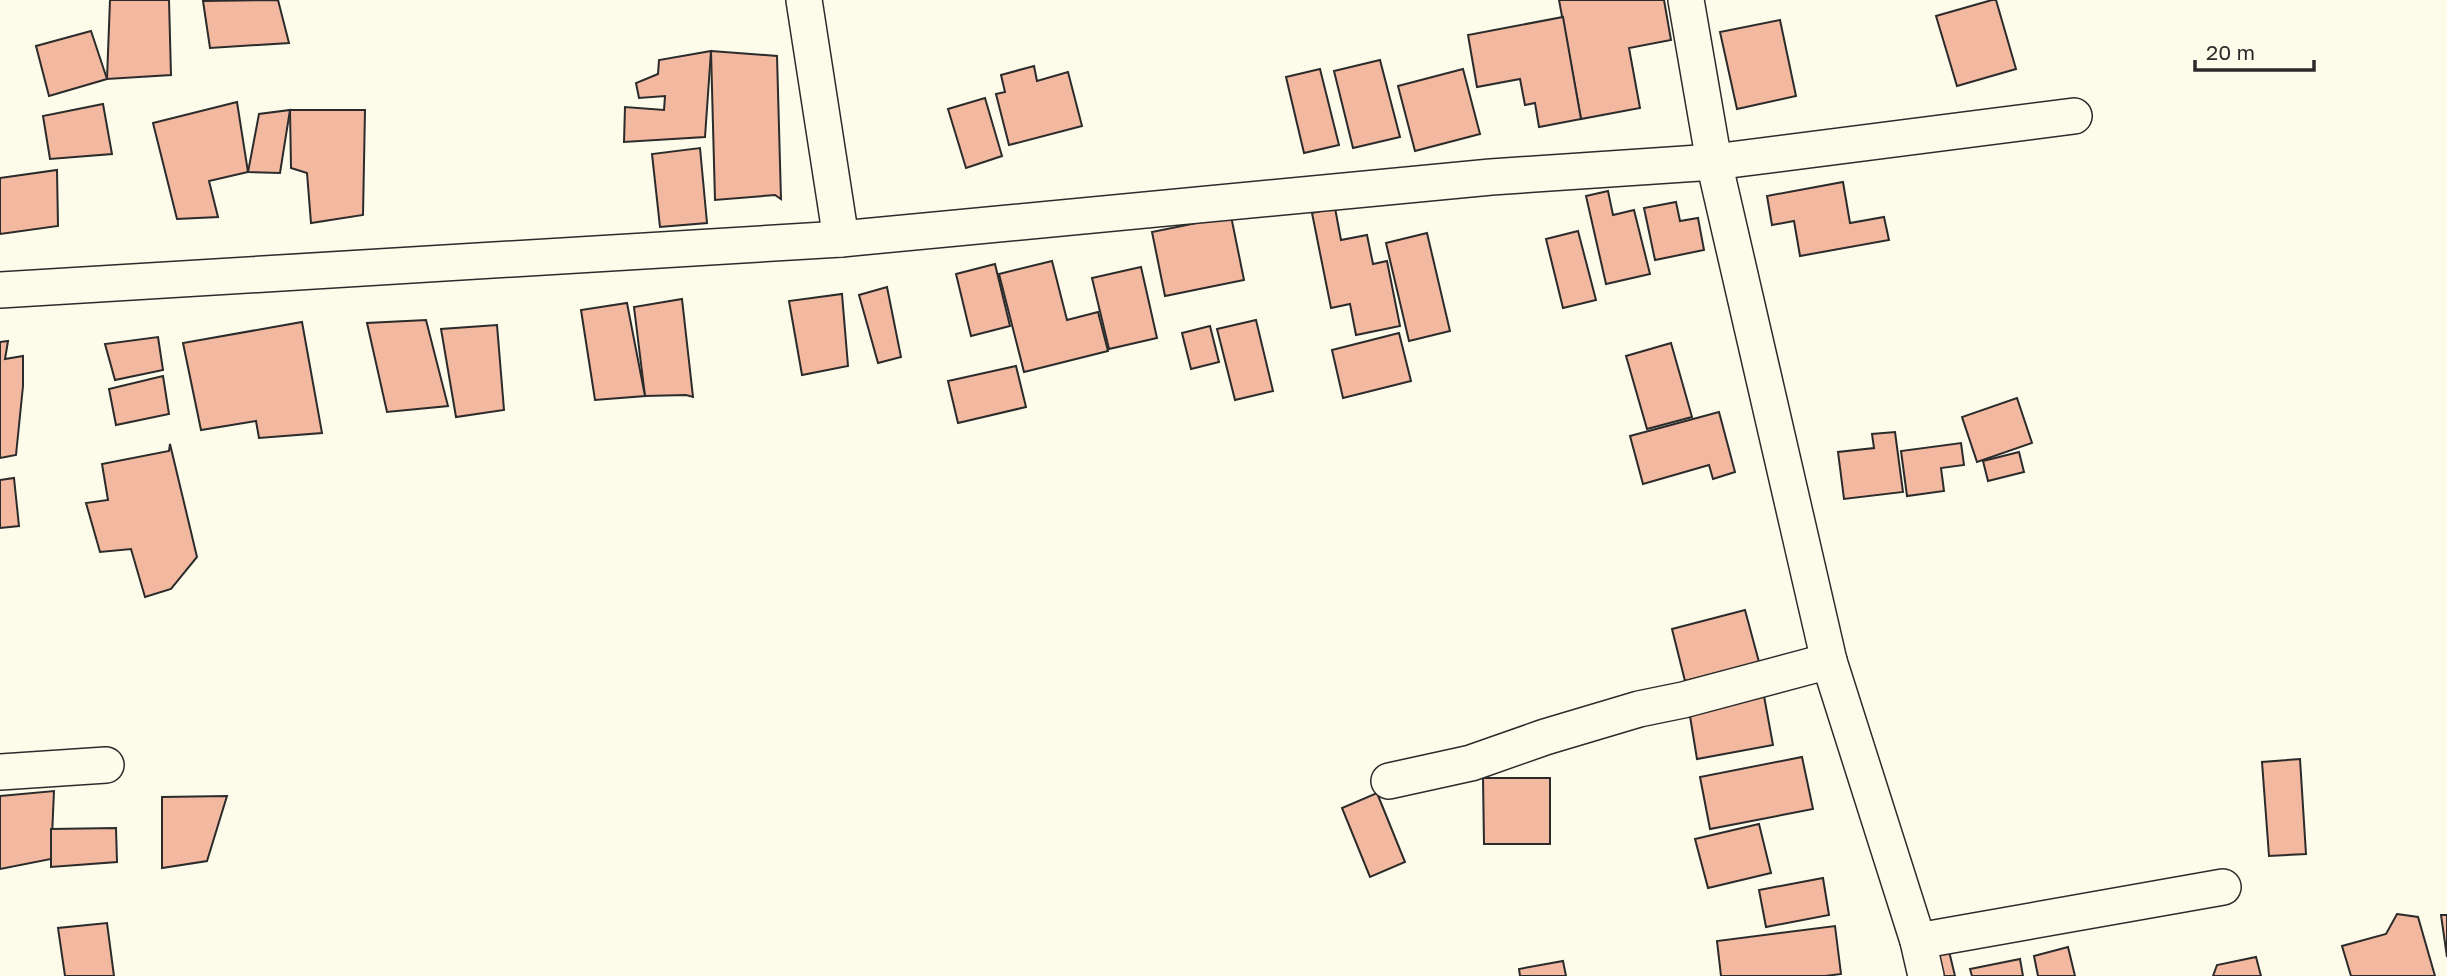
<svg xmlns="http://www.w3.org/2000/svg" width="2447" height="976" viewBox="0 0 2447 976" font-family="'Golos Text',sans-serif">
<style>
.building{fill:#f2b8a0;stroke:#2b2b2b;stroke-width:2}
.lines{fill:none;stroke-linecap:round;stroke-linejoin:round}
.minor-casing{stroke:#2b2b2b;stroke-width:38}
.minor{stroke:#fdfbea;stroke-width:35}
</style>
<rect width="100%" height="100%" fill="#fdfbea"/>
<g class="building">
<polygon points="110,0 169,0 171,75 107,79"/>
<polygon points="278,0 289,43 210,48 203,1"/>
<polygon points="1559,0 1664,0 1671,40 1629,48 1640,108 1581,119"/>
<polygon points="1992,0 1996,0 2016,69 1957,86 1936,16"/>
<polygon points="1563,17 1581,119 1539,127 1535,103 1525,105 1520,79 1477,87 1468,35"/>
<polygon points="1780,20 1796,96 1737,109 1720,32"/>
<polygon points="91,31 107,79 49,96 36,46"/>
<polygon points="711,51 777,56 781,199 775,195 715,200"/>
<polygon points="711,51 705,137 624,142 625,107 664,110 665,96 639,98 636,83 658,74 659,60"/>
<polygon points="1380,60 1400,137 1353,148 1334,71"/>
<polygon points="1034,66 1037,81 1068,72 1082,126 1009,145 996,94 1005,92 1001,75"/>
<polygon points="1320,69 1339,145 1304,153 1286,77"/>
<polygon points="1463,69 1480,134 1415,151 1398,86"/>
<polygon points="985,98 1002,156 966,168 948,109"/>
<polygon points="237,102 248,172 209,181 218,217 177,219 153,123"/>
<polygon points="103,104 112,154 50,159 43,116"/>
<polygon points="290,110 365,110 363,215 311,223 307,173 291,168"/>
<polygon points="290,110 280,173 248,172 259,114"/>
<polygon points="700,148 707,223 660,227 652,154"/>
<polygon points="57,170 58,226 0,234 0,178"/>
<polygon points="1843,182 1850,223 1884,217 1889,240 1800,256 1794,221 1772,225 1767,196"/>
<polygon points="1608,191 1613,215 1634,210 1650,274 1606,284 1586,196"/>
<polygon points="1676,202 1680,221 1698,218 1704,250 1655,260 1644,208"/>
<polygon points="1335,208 1341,240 1367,235 1373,264 1387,261 1400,326 1356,335 1350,304 1331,308 1312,213"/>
<polygon points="1231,216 1244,280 1165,296 1152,232"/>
<polygon points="1578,231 1596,300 1563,308 1546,239"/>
<polygon points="1427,233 1450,331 1409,341 1386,243"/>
<polygon points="1052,261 1067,320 1098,312 1108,351 1024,372 999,274"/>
<polygon points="995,264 1010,326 971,336 956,274"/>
<polygon points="1141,267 1157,338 1109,349 1092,278"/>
<polygon points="887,287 901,357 878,363 859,295"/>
<polygon points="842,294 848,366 802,375 789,301"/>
<polygon points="682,299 693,397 686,395 645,396 634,307"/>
<polygon points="627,303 645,396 595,400 581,310"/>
<polygon points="426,320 448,406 387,412 367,323"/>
<polygon points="1256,320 1273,391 1235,400 1217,329"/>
<polygon points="302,322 322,433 259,438 256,421 201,430 183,343"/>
<polygon points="497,325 504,410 456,417 441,329"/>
<polygon points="1210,326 1219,362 1191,369 1182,333"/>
<polygon points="1399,333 1411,381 1343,398 1332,350"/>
<polygon points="158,337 163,370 115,380 105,344"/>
<polygon points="8,341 5,359 23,356 23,386 16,455 0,458 0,342"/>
<polygon points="1671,343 1692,417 1647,429 1626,356"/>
<polygon points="1016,366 1026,407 958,423 948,381"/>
<polygon points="163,376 169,414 116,425 109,389"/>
<polygon points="2017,398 2032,443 1977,462 1962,417"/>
<polygon points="1719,412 1735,472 1713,479 1709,465 1643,484 1630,436"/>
<polygon points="1895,432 1903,492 1844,499 1838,452 1874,448 1872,434"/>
<polygon points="1961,443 1964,465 1941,468 1944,491 1907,496 1901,451"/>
<polygon points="170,444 197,557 171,589 145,597 131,549 100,552 86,503 108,500 102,464 169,451"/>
<polygon points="2019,452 2024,472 1988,481 1983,461"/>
<polygon points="14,478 19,526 0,528 0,480"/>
<polygon points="1745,610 1759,662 1685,681 1672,629"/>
<polygon points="1764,696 1773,745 1697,759 1689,710"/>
<polygon points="1802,757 1813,809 1710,829 1700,777"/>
<polygon points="2300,759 2306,854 2269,856 2262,762"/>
<polygon points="1483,778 1550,778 1550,844 1484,844"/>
<polygon points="54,791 51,859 0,869 0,796"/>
<polygon points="1377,793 1405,862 1370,877 1342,808"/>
<polygon points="227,796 207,861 162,868 162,797"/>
<polygon points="1759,824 1771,873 1708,888 1695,839"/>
<polygon points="116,828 117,862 51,867 51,829"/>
<polygon points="1823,878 1829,915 1766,927 1759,890"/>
<polygon points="2397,914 2418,917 2435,976 2351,976 2342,946 2386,934"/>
<polygon points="2441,915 2447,915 2447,957"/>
<polygon points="107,923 114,976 65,976 58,928"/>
<polygon points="1835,926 1841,974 1825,976 1721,976 1717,941"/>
<polygon points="1948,947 1955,976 1936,976 1930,951"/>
<polygon points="2068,947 2075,976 2038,976 2034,956"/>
<polygon points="2256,957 2261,976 2213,976 2217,965"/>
<polygon points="2020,959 2023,976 1972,976 1970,969"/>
<polygon points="1563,961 1566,976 1520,976 1519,969"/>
</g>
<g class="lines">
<g class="minor-casing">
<g id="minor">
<polyline points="804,0 841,239"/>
<polyline points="1686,0 1714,162 2074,116"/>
<polyline points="0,290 841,239 1491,177 1714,162 1829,661 1918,941 1926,976"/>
<polyline points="0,772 106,765"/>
<polyline points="1389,781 1471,763 1545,737 1639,709 1683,700 1829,661"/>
<polyline points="1918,941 2223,887"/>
</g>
</g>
<use href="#minor" class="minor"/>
</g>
<path d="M2195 60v10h119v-10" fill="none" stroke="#2b2b2b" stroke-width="3.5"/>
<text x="2206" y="60" font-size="21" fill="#2b2b2b" stroke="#fdfbea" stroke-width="5" paint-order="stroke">20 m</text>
</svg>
